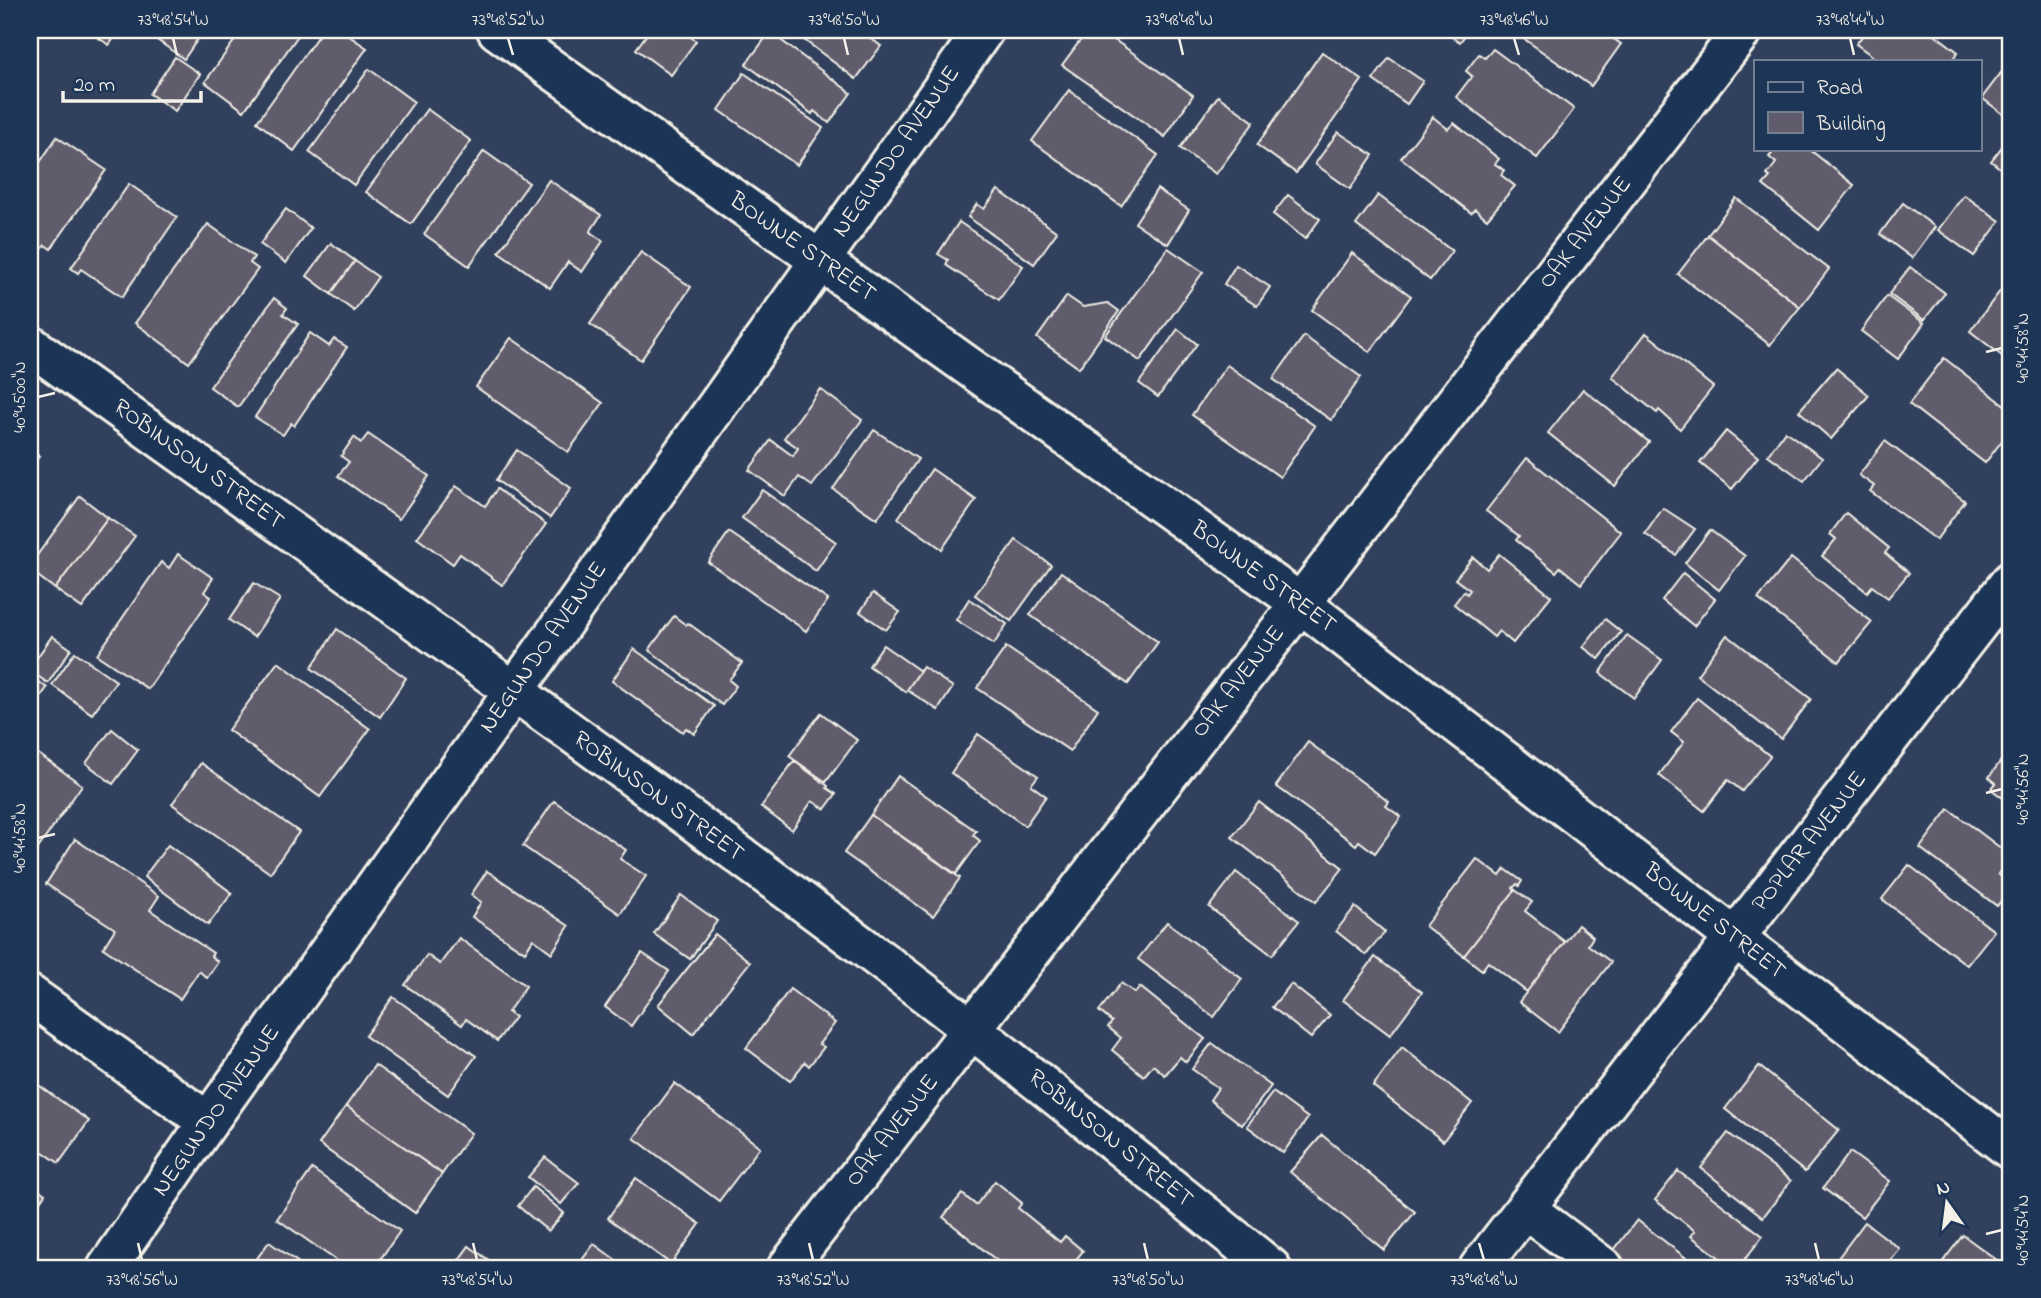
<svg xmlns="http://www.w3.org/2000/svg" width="2041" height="1298" viewBox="0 0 2041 1298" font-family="'Indie Flower',sans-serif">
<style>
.building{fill:#605c6c;stroke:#f4f1e8;stroke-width:2}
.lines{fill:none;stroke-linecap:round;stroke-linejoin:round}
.minor-casing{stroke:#f4f1e8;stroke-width:44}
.minor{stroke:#1d3557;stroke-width:38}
.ticks{fill:none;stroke:#f4f1e8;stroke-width:2.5}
.labels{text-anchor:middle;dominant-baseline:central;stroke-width:5;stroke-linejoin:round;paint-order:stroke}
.street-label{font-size:24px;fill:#f4f1e8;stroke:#1d3557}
.neatline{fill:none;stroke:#f4f1e8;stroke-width:2.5}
.ticks-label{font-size:18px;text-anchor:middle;fill:#f4f1e8}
</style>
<rect width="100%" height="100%" fill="#31415d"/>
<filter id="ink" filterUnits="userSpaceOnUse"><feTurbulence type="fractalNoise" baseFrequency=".0143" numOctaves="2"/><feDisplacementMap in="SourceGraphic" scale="14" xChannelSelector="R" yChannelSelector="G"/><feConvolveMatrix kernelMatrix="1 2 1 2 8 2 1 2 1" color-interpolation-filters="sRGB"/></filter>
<g filter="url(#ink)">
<g class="building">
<polygon points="87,30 120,30 109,45"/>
<polygon points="143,30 204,30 184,59"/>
<polygon points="242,30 302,30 244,111 205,82"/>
<polygon points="322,30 340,30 367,48 294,151 257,122"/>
<polygon points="650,30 682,30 696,41 671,75 636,49"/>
<polygon points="791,30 859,30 881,46 856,79"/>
<polygon points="1088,30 1100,30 1193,95 1165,137 1062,65"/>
<polygon points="1442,30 1469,30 1460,42"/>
<polygon points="1524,30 1601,30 1621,44 1591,86 1520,36"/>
<polygon points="1867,30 1929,30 1958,52 1951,61 1879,61 1856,44"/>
<polygon points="770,32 851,93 829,123 814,111 812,114 746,64"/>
<polygon points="1493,49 1574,109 1537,158 1456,97 1472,76 1466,71 1479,54 1485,58"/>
<polygon points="1322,52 1362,80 1296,173 1257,145"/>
<polygon points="175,57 200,74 175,111 150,94"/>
<polygon points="1389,58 1423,81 1407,104 1373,80"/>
<polygon points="369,69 414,102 354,185 309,152"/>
<polygon points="2004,69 2011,74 2011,120 1982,98"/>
<polygon points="744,73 823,128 797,165 719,110"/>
<polygon points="1069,90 1158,155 1121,206 1032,141"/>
<polygon points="1218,96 1254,122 1216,174 1180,148"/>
<polygon points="427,109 471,141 411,224 366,192"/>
<polygon points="1433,117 1448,129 1454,123 1499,159 1495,164 1504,170 1501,175 1515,186 1487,219 1475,209 1471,213 1401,158"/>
<polygon points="1338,132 1373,155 1350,189 1315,164"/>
<polygon points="2011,135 2011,177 1991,161"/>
<polygon points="57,137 106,170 51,249 45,245 37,256 30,251 30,177"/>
<polygon points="1776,149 1809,149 1854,185 1819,230 1763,185 1770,177 1767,175 1776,163 1769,157"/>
<polygon points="484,151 529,183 469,266 424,234"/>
<polygon points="549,180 601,215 590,232 603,241 582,272 568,262 550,288 499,252"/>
<polygon points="129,184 177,217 122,297 81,269 78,273 71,268"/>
<polygon points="1157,189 1189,210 1168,244 1135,223"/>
<polygon points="998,190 1057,232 1034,264 968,217 977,204 984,209"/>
<polygon points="1288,195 1320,219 1305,239 1273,214"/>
<polygon points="1378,195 1452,251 1430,280 1356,225"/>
<polygon points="1964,195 2000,221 1974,256 1938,230"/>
<polygon points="1736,198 1829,269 1800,307 1708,235"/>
<polygon points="1903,203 1935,227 1912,258 1880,234"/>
<polygon points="286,209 311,228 286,263 260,244"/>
<polygon points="959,222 1023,266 999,300 946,265 948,260 938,254"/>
<polygon points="208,224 254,257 250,263 258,269 189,363 135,323"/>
<polygon points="1708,235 1800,307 1770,345 1678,274"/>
<polygon points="331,243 355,261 331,294 307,276"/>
<polygon points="1168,248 1203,272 1140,361 1105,336"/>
<polygon points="641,252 691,287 641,360 590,324"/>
<polygon points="1352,253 1411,296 1370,352 1312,310"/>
<polygon points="355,261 378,277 354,311 331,294"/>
<polygon points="1236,265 1270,287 1257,306 1224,284"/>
<polygon points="1910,267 1945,293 1924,320 1889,294"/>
<polygon points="2004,286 2011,292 2011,363 1970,331"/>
<polygon points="1067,296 1083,307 1108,303 1119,311 1079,368 1037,338"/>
<polygon points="1887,296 1924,323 1898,359 1861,331"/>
<polygon points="274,298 287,308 283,314 298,324 238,407 210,387"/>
<polygon points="1178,329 1197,344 1158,397 1139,383"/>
<polygon points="310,333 329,346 334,339 347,347 294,426 291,423 283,435 255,417"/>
<polygon points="1646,333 1713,387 1680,429 1659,410 1657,413 1612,377"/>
<polygon points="1304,336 1361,377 1331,420 1273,379"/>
<polygon points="511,338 603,403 568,452 476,387"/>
<polygon points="1944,358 2011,410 2011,429 1985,463 1909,404"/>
<polygon points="1227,365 1315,426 1280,477 1192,415"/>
<polygon points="1836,368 1869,395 1831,439 1799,411"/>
<polygon points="820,389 862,420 812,486 799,477 785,496 749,470 771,440 793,456 798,448 784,438"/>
<polygon points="1583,389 1649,442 1615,486 1548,433"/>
<polygon points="874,430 918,459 877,519 833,489"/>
<polygon points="1726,431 1758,457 1732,489 1700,463"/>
<polygon points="1785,431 1822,458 1804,481 1768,455"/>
<polygon points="368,434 429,476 399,519 338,476 349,462 341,456 354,437 361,443"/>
<polygon points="1885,441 1965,501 1936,540 1870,491 1874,486 1859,475"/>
<polygon points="30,449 39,456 30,470"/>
<polygon points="517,450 571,488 550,518 496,480"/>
<polygon points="1527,458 1621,532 1581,584 1560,567 1556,572 1516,540 1519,536 1486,511"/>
<polygon points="932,469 976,500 942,549 898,518"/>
<polygon points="456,486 485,506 497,489 546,524 502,585 460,554 453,564 417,538"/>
<polygon points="762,490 836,542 816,571 742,518"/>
<polygon points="80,496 108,518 55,589 30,570 30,565"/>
<polygon points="1663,508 1695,529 1676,555 1645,534"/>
<polygon points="1846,513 1889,548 1885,553 1909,573 1888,598 1872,586 1867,592 1822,556 1836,539 1830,534"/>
<polygon points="108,518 135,536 82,608 55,589"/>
<polygon points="1710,530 1745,556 1719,590 1685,563"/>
<polygon points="729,532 828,600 806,631 708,562"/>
<polygon points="1016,540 1051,565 1011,621 975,595"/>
<polygon points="178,554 213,578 204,592 211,597 148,689 97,655 161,562 169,568"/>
<polygon points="1499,554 1551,596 1513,643 1499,631 1494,637 1454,604 1464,591 1467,594 1470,590 1455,579 1473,557 1487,569"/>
<polygon points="1791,558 1872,622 1839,662 1758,599"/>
<polygon points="1061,572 1158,642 1128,684 1030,615"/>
<polygon points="1683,573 1715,599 1694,626 1662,600"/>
<polygon points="254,583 280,599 254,637 229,620"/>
<polygon points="873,593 900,612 886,630 860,612"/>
<polygon points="969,599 1007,624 994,644 956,620"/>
<polygon points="674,616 686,625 688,623 742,663 729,680 736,686 722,705 649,650"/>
<polygon points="1605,619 1621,632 1599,659 1583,647"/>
<polygon points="337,629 406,678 380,717 311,668"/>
<polygon points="1627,635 1662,660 1634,698 1600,673"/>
<polygon points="1727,635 1811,699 1781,739 1697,675"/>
<polygon points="52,636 71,649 48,683 30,671 30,668"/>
<polygon points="883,645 920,671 906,692 869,666"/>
<polygon points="1006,647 1098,709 1070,751 977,688"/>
<polygon points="634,649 714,706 694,734 686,728 683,732 612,681"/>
<polygon points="75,652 116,681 92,714 52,685"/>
<polygon points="278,662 370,729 320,797 228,730"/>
<polygon points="923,667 953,687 938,710 907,690"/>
<polygon points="30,675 47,688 30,711"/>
<polygon points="1697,698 1770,756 1742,791 1728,780 1704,811 1659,775 1684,742 1671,732"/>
<polygon points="821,713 857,740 826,782 789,756"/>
<polygon points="112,729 138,750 113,784 86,763"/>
<polygon points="978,734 1038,776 1031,785 1046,796 1025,826 951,773"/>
<polygon points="1308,742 1389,802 1386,806 1401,817 1375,853 1359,841 1356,845 1276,786"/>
<polygon points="2011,747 2011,804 1991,789 1996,783 1989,777"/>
<polygon points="30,748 82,785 30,860"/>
<polygon points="794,761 828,786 827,788 836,794 825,809 812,801 792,830 761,807"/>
<polygon points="201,763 299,832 270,873 172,804"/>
<polygon points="898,776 976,831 973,835 980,841 956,874 871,815"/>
<polygon points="554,801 626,850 620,859 646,876 620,914 523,846"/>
<polygon points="1259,802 1343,868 1316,902 1232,837"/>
<polygon points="1949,809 2011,856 1998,874 2011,884 2011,887 1997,906 1920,848"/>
<polygon points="871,815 960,878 933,916 844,853"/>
<polygon points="75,839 159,896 150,910 213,953 211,956 218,962 207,978 199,971 180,999 103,948 115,929 46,884"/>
<polygon points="168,845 232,893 208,925 144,877"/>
<polygon points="1477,859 1500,876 1505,869 1522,881 1519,886 1517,884 1513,888 1515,890 1464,956 1425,926"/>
<polygon points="1909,865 1994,931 1967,965 1882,899"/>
<polygon points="487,871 569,926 552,953 533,939 525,952 472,917 481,902 471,895"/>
<polygon points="1236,872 1299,921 1272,955 1209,907"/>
<polygon points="1515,890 1532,902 1525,911 1565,942 1527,992 1488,962 1482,970 1464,956"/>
<polygon points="681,895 717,921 690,959 654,934"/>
<polygon points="1355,907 1385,932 1366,955 1336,931"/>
<polygon points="1167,922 1242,979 1214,1017 1138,959"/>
<polygon points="1578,925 1593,937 1588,945 1611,962 1558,1032 1519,1002"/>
<polygon points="715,934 750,962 693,1034 658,1005"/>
<polygon points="459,938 526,986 508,1012 515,1017 497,1041 466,1019 462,1025 405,985 427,955 440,964"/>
<polygon points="642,953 669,971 631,1026 605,1007"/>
<polygon points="1375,957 1422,992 1390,1035 1343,1000"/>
<polygon points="1121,983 1135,993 1140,987 1205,1039 1186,1062 1180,1057 1165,1075 1153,1065 1144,1076 1112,1050 1121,1038 1108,1027 1112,1022 1099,1011"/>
<polygon points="1291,984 1330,1015 1311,1038 1272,1007"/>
<polygon points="790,989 835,1023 819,1044 824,1047 809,1066 805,1062 790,1081 746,1048"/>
<polygon points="393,997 476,1056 448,1095 365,1036"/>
<polygon points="1212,1043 1271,1086 1242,1125 1210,1100 1218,1088 1192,1069"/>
<polygon points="1402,1047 1472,1103 1443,1141 1373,1086"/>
<polygon points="375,1065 471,1133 442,1174 346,1106"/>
<polygon points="1759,1066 1839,1130 1805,1172 1725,1109"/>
<polygon points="30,1079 89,1121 59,1163 30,1143"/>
<polygon points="675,1083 760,1147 719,1201 634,1138"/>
<polygon points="1273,1092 1308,1118 1283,1153 1247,1126"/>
<polygon points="346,1106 442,1174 415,1213 319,1144"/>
<polygon points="1728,1133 1791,1181 1763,1217 1701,1168"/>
<polygon points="1322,1135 1415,1212 1384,1250 1290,1172"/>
<polygon points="1850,1152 1890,1181 1862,1217 1823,1188"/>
<polygon points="545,1157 579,1183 561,1204 528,1177"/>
<polygon points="312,1169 400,1231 374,1268 347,1268 277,1219"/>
<polygon points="1678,1171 1763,1236 1738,1268 1733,1268 1691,1236 1695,1231 1655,1200"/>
<polygon points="636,1178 700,1224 671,1264 608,1218"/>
<polygon points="995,1181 1022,1203 1018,1208 1060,1242 1065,1236 1083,1251 1069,1268 1006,1268 943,1217 962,1194 976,1205"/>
<polygon points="30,1183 45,1194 30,1216"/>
<polygon points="533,1187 564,1213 548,1231 518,1206"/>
<polygon points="1637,1220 1699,1268 1629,1268 1611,1254"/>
<polygon points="1865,1222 1900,1249 1885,1268 1852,1268 1838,1258"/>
<polygon points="1963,1235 2001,1263 1998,1268 1938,1268"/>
<polygon points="269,1242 306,1268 250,1268"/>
<polygon points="594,1244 627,1268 576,1268"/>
<polygon points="469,1246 500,1268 453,1268"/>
</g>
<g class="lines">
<g class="minor-casing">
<g id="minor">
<polyline points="497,30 1300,603 2011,1150"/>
<path d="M30 345C319 552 609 756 893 969 1022 1066 1146 1168 1271 1268"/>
<polyline points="30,995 208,1122"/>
<polyline points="1526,1209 1604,1268"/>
<polyline points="107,1268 208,1122 984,30"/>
<polyline points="787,1268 1743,30"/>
<polyline points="1479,1268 2011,581"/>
</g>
</g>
<use href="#minor" class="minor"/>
</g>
</g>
<path class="ticks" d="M173 38 177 55M508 38 513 55M844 38 848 55M1179 38 1183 55M1514 38 1519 55M1850 38 1854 55M1986 352 2002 348M38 397 55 393M1986 793 2002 789M38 838 55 834M1986 1234 2002 1230M138 1243 142 1260M473 1243 477 1260M809 1243 813 1260M1144 1243 1148 1260M1479 1243 1484 1260M1815 1243 1819 1260"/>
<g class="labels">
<g class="street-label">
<text transform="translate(897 152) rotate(-55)">NEGUNDO AVENUE</text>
<text transform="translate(1586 233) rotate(-52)">OAK AVENUE</text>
<text transform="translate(802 248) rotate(35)">BOWNE STREET</text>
<text transform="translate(198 465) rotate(36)">ROBINSON STREET</text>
<text transform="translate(1263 578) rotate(36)">BOWNE STREET</text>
<text transform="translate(544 648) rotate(-55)">NEGUNDO AVENUE</text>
<text transform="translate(1239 682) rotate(-52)">OAK AVENUE</text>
<text transform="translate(658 797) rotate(36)">ROBINSON STREET</text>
<text transform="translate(1810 842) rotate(-52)">POPLAR AVENUE</text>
<text transform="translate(1714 922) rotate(38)">BOWNE STREET</text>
<text transform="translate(217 1111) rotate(-55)">NEGUNDO AVENUE</text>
<text transform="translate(893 1131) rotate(-52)">OAK AVENUE</text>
<text transform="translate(1110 1139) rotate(39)">ROBINSON STREET</text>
</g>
</g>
<rect width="2041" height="1298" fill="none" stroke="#1d3557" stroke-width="77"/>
<rect x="1754" y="60" width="228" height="91" fill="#1d3557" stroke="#738091" stroke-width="2"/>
<rect x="1768" y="82" width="35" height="10" fill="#1d3557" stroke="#738091" stroke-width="2"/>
<text x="1817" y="94" font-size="21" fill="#f4f1e8">Road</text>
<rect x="1768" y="112" width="35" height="21" fill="#605c6c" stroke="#738091" stroke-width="2"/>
<text x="1817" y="130" font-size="21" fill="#f4f1e8">Building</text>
<g transform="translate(1947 1203) rotate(346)" stroke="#1d3557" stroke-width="5" paint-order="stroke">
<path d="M0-5L12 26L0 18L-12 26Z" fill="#f4f1e8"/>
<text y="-10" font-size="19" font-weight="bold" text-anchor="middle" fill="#f4f1e8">N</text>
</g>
<path d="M63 91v10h138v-10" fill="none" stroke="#f4f1e8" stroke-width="3.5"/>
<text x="74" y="91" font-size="21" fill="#f4f1e8" stroke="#1d3557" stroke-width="5" paint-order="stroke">20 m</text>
<rect x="38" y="38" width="1964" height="1222" class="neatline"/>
<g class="ticks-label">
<text x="173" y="25">73°48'54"W</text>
<text x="508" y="25">73°48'52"W</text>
<text x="844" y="25">73°48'50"W</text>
<text x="1179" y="25">73°48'48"W</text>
<text x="1514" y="25">73°48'46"W</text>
<text x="1850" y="25">73°48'44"W</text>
<text transform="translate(2022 348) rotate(-90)" y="6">40°44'58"N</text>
<text transform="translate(19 397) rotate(-90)" y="6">40°45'00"N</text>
<text transform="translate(2022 789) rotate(-90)" y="6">40°44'56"N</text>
<text transform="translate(19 838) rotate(-90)" y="6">40°44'58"N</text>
<text transform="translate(2022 1230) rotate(-90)" y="6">40°44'54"N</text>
<text x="142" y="1285">73°48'56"W</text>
<text x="477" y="1285">73°48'54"W</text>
<text x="813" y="1285">73°48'52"W</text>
<text x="1148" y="1285">73°48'50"W</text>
<text x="1484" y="1285">73°48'48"W</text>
<text x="1819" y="1285">73°48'46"W</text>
</g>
</svg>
